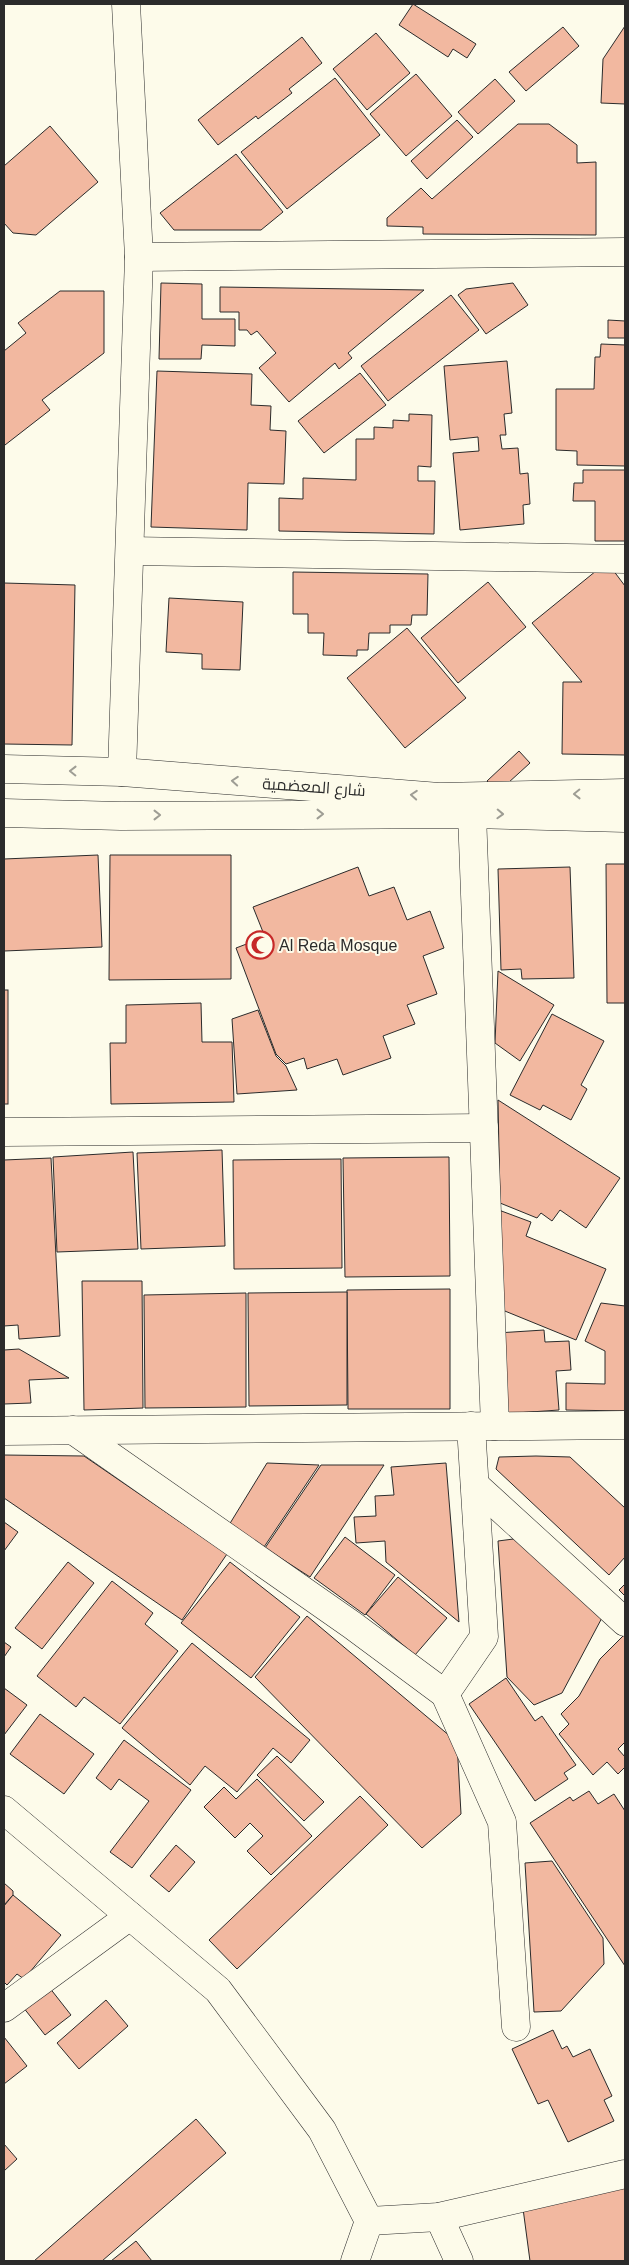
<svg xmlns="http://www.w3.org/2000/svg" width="629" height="2265" viewBox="0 0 629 2265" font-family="Arial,Cairo,sans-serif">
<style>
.building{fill:#f2b8a0;stroke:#2b2b2b}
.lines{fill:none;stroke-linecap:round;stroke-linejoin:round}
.minor-casing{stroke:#2b2b2b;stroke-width:29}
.primary-casing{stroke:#2b2b2b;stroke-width:29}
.minor{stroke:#fdfbea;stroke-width:28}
.primary{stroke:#fdfbea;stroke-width:28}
.oneway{stroke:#9e9d94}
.labels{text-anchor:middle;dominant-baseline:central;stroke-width:4;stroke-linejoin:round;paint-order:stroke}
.street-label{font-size:16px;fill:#2b2b2b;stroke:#fdfbea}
.poi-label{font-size:16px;fill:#2b2b2b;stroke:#fdfbea;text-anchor:start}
</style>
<rect width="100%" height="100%" fill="#fdfbea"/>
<g class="building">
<polygon points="413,4 476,44 467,58 453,49 448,57 399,25"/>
<polygon points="625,26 625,104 601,103 603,59"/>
<polygon points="563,27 579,46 526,91 509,72"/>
<polygon points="376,33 410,73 367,110 333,69"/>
<polygon points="302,37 322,63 289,89 292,93 258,119 256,116 218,145 198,120"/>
<polygon points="416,74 452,116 406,156 370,114"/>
<polygon points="335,78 380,135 287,209 241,152"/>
<polygon points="495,79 515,101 478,134 458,112"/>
<polygon points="457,120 473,137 427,179 411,161"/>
<polygon points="518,124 549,124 577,145 577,163 596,162 596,235 423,234 423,227 387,226 387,218 421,188 432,199"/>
<polygon points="50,126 98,182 36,235 13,233 4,223 4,166"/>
<polygon points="236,154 283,212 261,230 174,230 160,213"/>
<polygon points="161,283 202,284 202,319 235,319 235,346 202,345 201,359 159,359"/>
<polygon points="513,283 528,305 486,334 458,295 466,289"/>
<polygon points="220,287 424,290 348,353 352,358 339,369 335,363 289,402 259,368 276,353 257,331 251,335 247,330 239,330 239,312 220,312"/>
<polygon points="60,291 104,291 104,353 42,400 50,410 5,445 4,442 4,351 26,333 18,323"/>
<polygon points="451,295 479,330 388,401 361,366"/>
<polygon points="608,320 625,321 625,338 608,338"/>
<polygon points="601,344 625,345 625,466 577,465 577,451 556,450 556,389 594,389 595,357 600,357"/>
<polygon points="507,361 512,413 504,414 506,435 500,435 502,449 518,448 520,474 528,473 530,504 523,505 524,524 460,530 453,453 479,451 478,437 450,440 444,366"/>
<polygon points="157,371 252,374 251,405 271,406 270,430 286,431 284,484 248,483 247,530 151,527"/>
<polygon points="360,373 386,405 324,453 298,421"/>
<polygon points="409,414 432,415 431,467 418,466 418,481 435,481 434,534 279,531 279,498 303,499 303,478 356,480 356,439 374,439 374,427 393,428 393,420 409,421"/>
<polygon points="583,470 625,470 625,541 595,541 595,501 573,501 574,483 583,483"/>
<polygon points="607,562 625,586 625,755 562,754 563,682 582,682 532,623"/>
<polygon points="293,572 428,574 427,615 412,615 411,625 390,625 390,633 369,633 368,650 357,650 357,656 323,655 324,633 308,633 308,614 293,614"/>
<polygon points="488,582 526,627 458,683 421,638"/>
<polygon points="4,583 75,585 72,745 4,744"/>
<polygon points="169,598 243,602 240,670 202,669 202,654 166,652"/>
<polygon points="407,628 466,698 405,748 347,678"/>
<polygon points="519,751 530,763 497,793 487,781"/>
<polygon points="98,855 102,947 4,951 4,859"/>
<polygon points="110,855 231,855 231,979 109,980"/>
<polygon points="606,864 625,864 625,1003 607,1003"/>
<polygon points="358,867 369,896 394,887 407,920 430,911 444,948 423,956 437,994 407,1005 415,1024 383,1036 391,1058 343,1075 337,1059 307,1069 304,1058 286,1064 276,1054 236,948 265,937 253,907"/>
<polygon points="570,867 574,978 522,979 521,969 501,970 498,869"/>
<polygon points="498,971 554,1005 520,1061 495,1043"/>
<rect x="4" y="990" width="4" height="114"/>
<polygon points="201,1003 202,1042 232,1042 234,1102 111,1104 110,1043 126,1043 126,1005"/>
<polygon points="258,1010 276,1056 286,1066 297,1090 237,1094 232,1019"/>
<polygon points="552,1014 604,1041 581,1085 587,1089 571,1120 543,1105 540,1110 510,1095"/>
<polygon points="498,1100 620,1178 586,1228 560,1210 552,1221 541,1213 537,1218 500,1203"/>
<polygon points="222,1150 225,1246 141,1249 137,1153"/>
<polygon points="133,1152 138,1249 57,1252 53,1157"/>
<polygon points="449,1157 450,1276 345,1277 343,1158"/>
<polygon points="51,1158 60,1336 19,1339 18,1325 4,1326 4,1160"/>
<polygon points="341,1159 342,1268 234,1269 233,1160"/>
<polygon points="496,1209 531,1222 526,1236 606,1269 576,1340 495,1307"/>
<polygon points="82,1281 142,1281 143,1408 84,1410"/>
<polygon points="450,1289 450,1409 348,1409 347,1290"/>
<polygon points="347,1292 347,1405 249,1406 248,1293"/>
<polygon points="246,1293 246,1407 145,1408 144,1295"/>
<polygon points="601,1303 625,1306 625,1411 566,1410 566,1383 605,1384 605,1351 585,1341"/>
<polygon points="544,1330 545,1342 569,1341 571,1370 556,1371 559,1410 502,1414 497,1333"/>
<polygon points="19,1349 69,1378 29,1380 31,1403 4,1404 4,1350"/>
<polygon points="4,1455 84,1456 227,1554 182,1620 4,1498"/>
<polygon points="536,1456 570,1457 625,1508 625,1557 609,1575 496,1469 499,1457"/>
<polygon points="267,1463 319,1465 264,1547 229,1525"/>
<polygon points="446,1463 459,1622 386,1562 385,1541 356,1543 354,1517 376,1516 375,1496 394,1495 391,1467"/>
<polygon points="321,1465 384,1465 310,1577 265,1548"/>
<polygon points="4,1522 18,1532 4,1551"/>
<polygon points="345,1537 395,1575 365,1615 314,1578"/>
<polygon points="529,1537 604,1614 562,1693 534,1705 507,1677 498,1541"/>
<polygon points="68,1562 94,1583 42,1649 15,1628"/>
<polygon points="230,1562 300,1617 251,1678 181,1623"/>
<polygon points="398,1577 447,1618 415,1655 366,1614"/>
<polygon points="112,1581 153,1613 145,1624 178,1651 120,1724 84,1697 76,1707 37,1676"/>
<polygon points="625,1584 625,1596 619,1590"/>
<polygon points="307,1616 457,1742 461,1814 422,1848 255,1677"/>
<polygon points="625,1634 625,1742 618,1749 625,1757 625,1767 618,1774 607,1762 593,1775 559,1734 569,1724 561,1714 579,1696 600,1659"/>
<polygon points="4,1642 11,1647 4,1657"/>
<polygon points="192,1643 310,1740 291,1763 273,1748 237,1792 205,1766 190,1785 122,1728"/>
<polygon points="506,1678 535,1721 542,1716 576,1765 564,1773 568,1779 535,1801 469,1704"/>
<polygon points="4,1688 27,1705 4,1735"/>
<polygon points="40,1714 94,1754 64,1794 10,1754"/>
<polygon points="124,1740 191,1790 132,1868 110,1852 149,1801 119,1779 111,1790 96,1778"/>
<polygon points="277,1756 324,1802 304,1821 257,1775"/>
<polygon points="257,1779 312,1836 271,1875 247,1851 263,1836 250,1823 235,1838 204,1807 224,1787 236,1799"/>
<polygon points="589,1791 598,1804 614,1794 625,1811 625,1966 530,1823 570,1797 573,1801"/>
<polygon points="360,1796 388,1825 237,1969 209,1940"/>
<polygon points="176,1845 195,1862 169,1892 150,1876"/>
<polygon points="552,1861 603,1938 604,1964 561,2011 534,2012 525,1863"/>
<polygon points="4,1883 13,1891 13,1895 4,1905"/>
<polygon points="13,1895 61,1935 24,1979 17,1974 7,1985 4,1982 4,1906"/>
<polygon points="49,1987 71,2015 45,2035 23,2007"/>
<polygon points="106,2000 128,2026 79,2069 57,2043"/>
<polygon points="553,2030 562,2049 567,2046 573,2057 590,2049 612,2096 604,2100 614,2121 568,2142 548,2100 538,2104 512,2049"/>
<polygon points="4,2037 27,2066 4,2084"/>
<polygon points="196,2119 226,2153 102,2261 34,2261"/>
<polygon points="4,2144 17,2159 4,2171"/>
<polygon points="625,2187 625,2261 530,2261 522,2201"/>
<polygon points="136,2241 152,2261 111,2261"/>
</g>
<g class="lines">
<g class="minor-casing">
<g id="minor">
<polyline points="139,257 625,252"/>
<polyline points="130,551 625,559"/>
<polyline points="122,772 139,257 126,4"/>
<polyline points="472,814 495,1426"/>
<polyline points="4,1132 484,1128"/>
<polyline points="73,1430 352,1625 445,1694 502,1822 516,2027"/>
<polyline points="4,1431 625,1425"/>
<polyline points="475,1485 625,1622"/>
<polyline points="445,1694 484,1637 471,1426"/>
<polyline points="4,1810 218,1990 322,2130 369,2221 355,2261"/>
<polyline points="4,2008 130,1916"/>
<polyline points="439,2217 459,2261"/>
<polyline points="369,2221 439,2217 625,2174"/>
</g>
</g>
<g class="primary-casing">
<g id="primary">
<polyline points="4,769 122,772 439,797 625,793"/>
<polyline points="4,813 121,816 472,814 625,818"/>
</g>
</g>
<use href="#minor" class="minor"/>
<use href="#primary" class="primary"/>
</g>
<defs><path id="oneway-chevron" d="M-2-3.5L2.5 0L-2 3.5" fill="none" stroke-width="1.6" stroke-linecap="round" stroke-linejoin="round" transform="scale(1.25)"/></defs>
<g class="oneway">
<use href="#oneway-chevron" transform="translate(73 771) rotate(-179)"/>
<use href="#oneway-chevron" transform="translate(235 781) rotate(-176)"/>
<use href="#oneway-chevron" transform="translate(577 794) rotate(179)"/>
<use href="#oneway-chevron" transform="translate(414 795) rotate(-176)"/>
<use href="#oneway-chevron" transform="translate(320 814)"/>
<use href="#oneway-chevron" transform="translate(500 814) rotate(2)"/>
<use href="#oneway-chevron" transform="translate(157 815)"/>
</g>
<defs>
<g id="mosque-ring" transform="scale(1.4375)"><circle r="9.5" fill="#fdfbea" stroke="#c62828" stroke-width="1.5"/><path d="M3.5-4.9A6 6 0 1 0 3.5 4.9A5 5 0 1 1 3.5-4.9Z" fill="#c62828"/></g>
</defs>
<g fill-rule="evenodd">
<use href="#mosque-ring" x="260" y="945"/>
</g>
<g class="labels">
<g class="street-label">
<text transform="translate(314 787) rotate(4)">شارع المعضمية</text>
</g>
<g class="poi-label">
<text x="279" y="945">Al Reda Mosque</text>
</g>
</g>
<rect width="629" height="2265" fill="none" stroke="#2b2b2b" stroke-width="10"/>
</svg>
